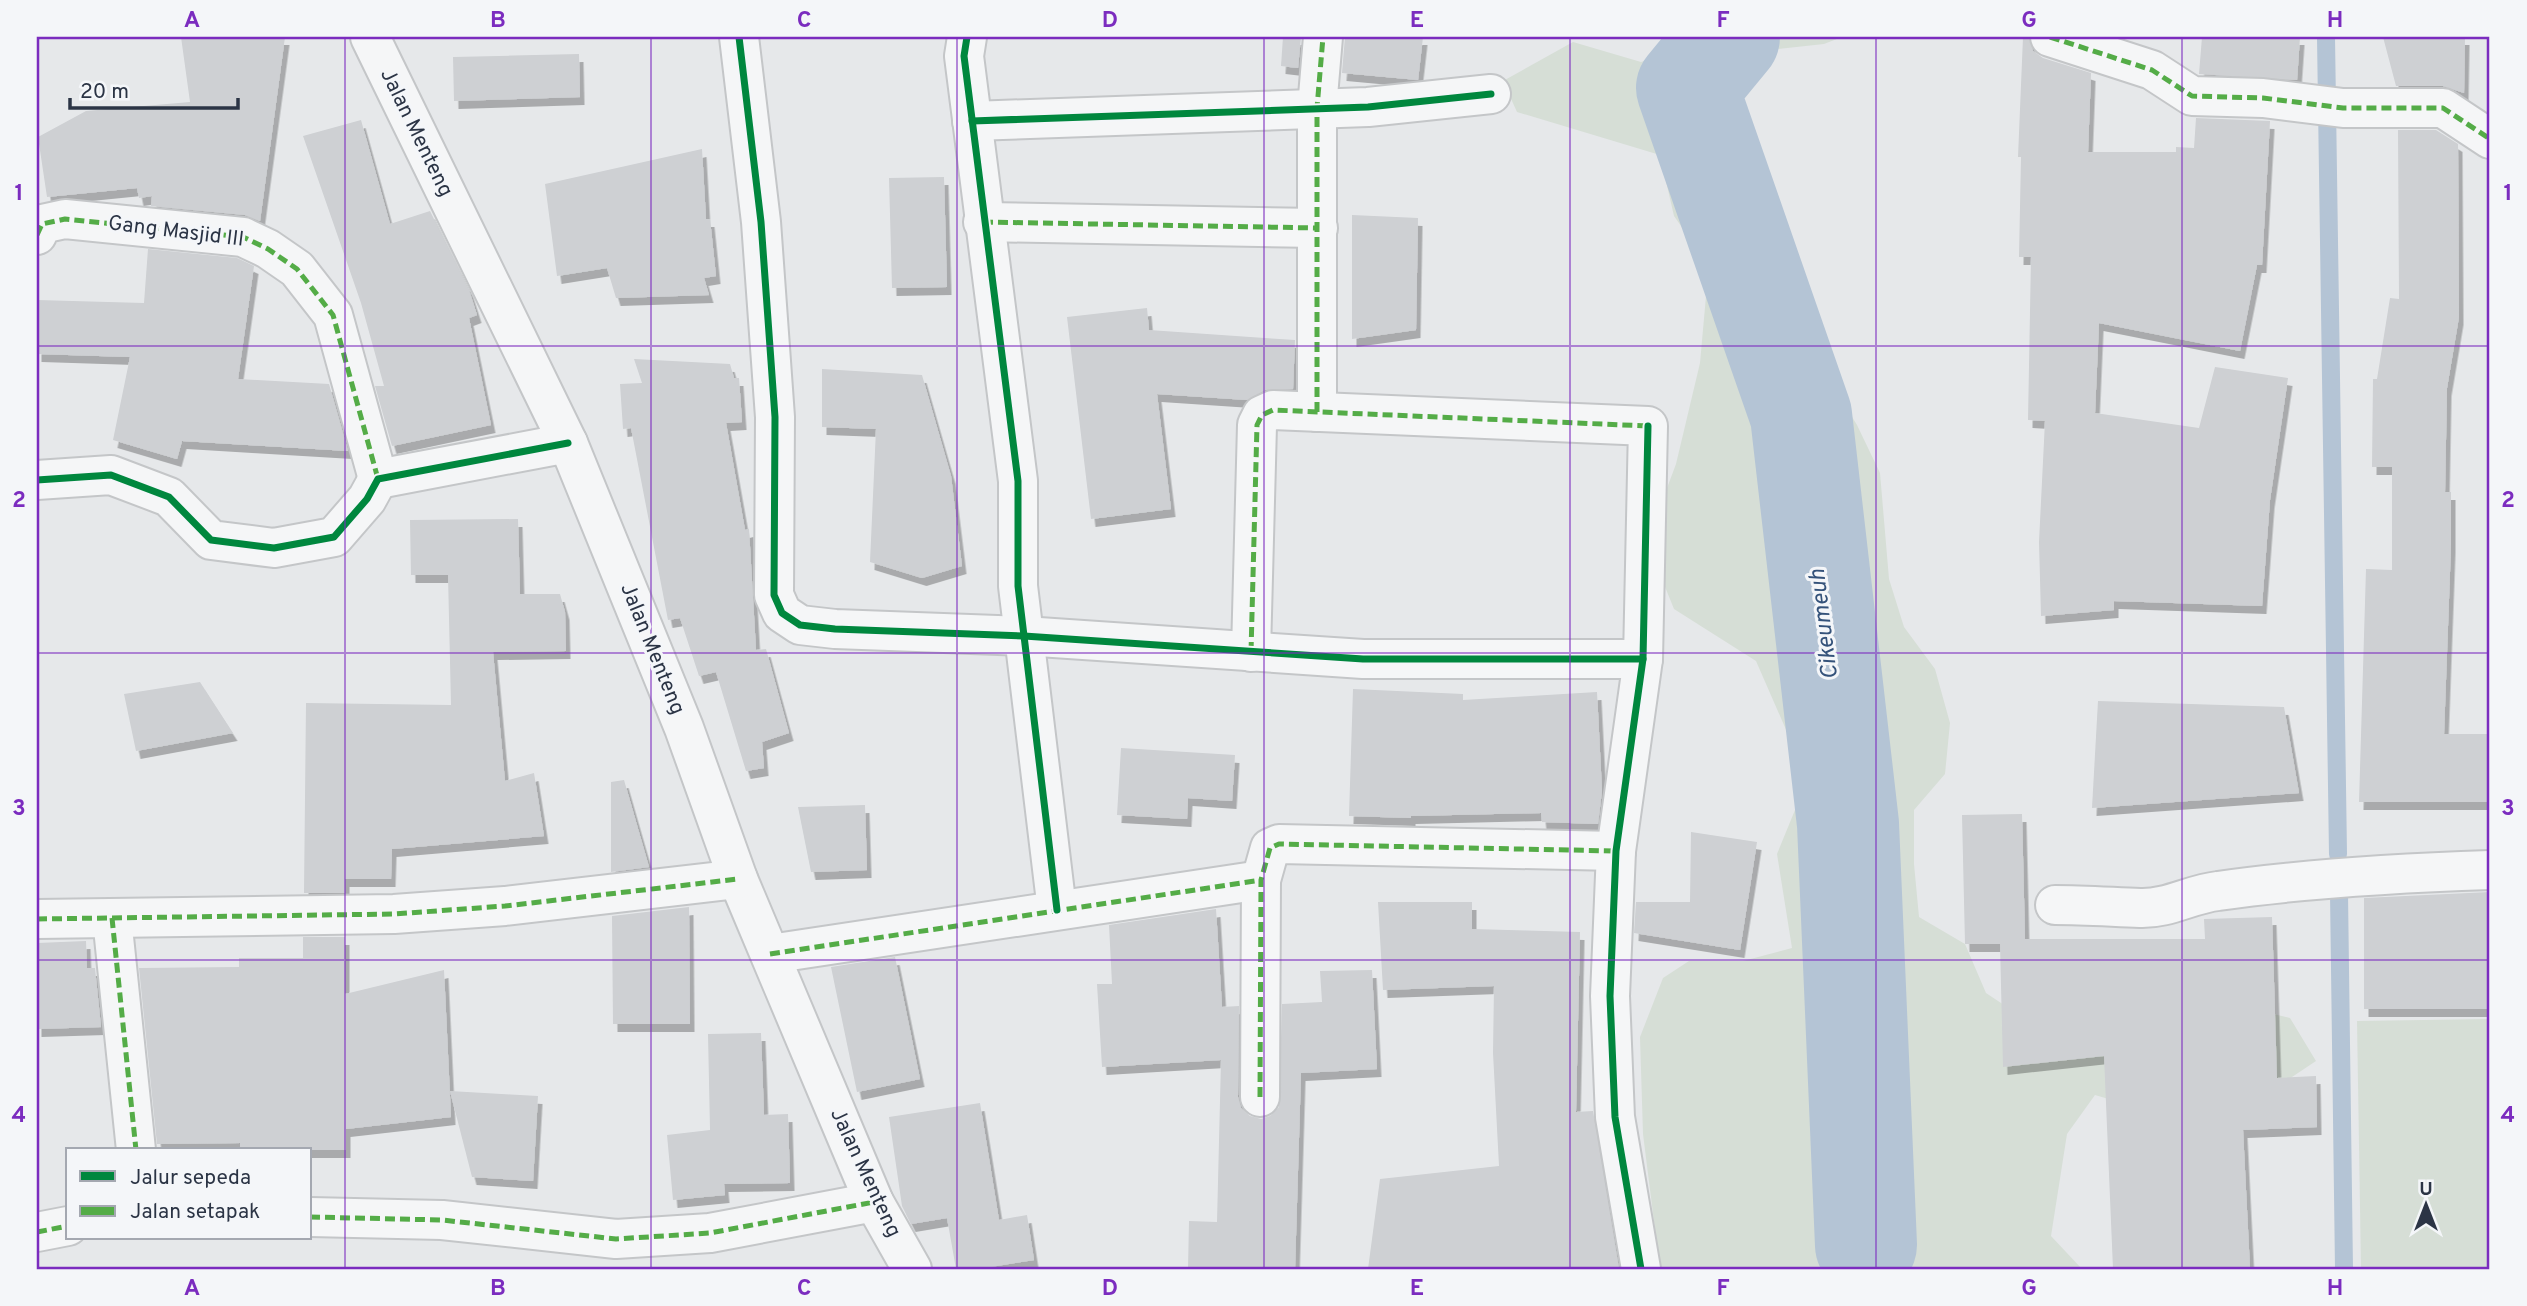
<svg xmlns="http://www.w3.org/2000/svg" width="2527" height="1306" viewBox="0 0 2527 1306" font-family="Overpass,sans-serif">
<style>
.green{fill:#d6ded6}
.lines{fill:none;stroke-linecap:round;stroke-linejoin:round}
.stream{stroke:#b4c4d5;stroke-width:18}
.river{stroke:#b4c4d5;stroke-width:102}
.building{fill:#ced0d3;filter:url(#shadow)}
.minor-casing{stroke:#c4c6c8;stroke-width:42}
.minor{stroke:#f5f6f7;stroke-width:38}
.quiet{stroke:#54ac47;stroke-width:5;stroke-dasharray:10 5;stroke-linecap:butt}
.cycleway-casing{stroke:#f4f6f9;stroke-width:11}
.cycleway{stroke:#00873e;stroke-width:7}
.grid{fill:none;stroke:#7b2cbf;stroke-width:2;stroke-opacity:0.55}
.labels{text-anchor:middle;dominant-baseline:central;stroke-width:6;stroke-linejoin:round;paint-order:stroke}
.street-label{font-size:21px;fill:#2b3445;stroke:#f4f6f9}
.water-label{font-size:23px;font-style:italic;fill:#34527a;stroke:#f4f6f9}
.neatline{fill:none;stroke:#7b2cbf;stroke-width:2.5}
.grid-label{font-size:23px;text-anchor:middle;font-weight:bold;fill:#7b2cbf}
</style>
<defs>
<filter id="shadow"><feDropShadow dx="4.5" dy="8" stdDeviation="0" flood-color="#0004"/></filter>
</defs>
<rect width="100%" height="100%" fill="#e6e8ea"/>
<g class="green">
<polygon points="1685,37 1842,37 1824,44 1777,49 1743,83 1738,134 1759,180 1769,286 1795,335 1828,378 1857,425 1880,473 1889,579 1904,627 1935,669 1950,723 1945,774 1914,810 1914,864 1919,917 1965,944 1986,993 2031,1023 2240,1006 2290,1018 2316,1061 2277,1087 2139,1108 2095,1095 2067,1134 2051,1236 2082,1269 1660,1269 1643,1134 1640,1037 1663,978 1689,961 1743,961 1792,948 1777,854 1795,810 1801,764 1756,661 1674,609 1655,562 1651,531 1676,464 1700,363 1707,285 1697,249 1674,216 1660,155 1517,112 1503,81 1573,42 1641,62 1679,50"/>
<polygon points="2490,1019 2490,1269 2361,1269 2357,1021"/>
</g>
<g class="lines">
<g class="stream">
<polyline points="2326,37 2338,854"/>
<polyline points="2339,893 2344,1269"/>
</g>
<polyline class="river" points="1729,37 1687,88 1801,415 1848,824 1866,1245"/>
</g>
<g class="building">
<polygon points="181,37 285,37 260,221 245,215 151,206 152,196 139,198 137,188 47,197 38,137 86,111 190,102"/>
<polygon points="1283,37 1301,37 1298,68 1281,66"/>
<polygon points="1345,37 1423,37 1418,80 1342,73"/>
<polygon points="2023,37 2029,37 2033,51 2043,58 2091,73 2088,152 2176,152 2176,147 2194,148 2196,118 2270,121 2262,265 2257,265 2240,351 2099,323 2095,413 2199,428 2215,367 2288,378 2270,500 2262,606 2114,601 2114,610 2041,616 2039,542 2045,421 2028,420 2031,257 2019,257 2021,157 2018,157"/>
<polygon points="2202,37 2300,37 2297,80 2199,74"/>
<polygon points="2383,37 2465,37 2464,93 2443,86 2396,86"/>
<polygon points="579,54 580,97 454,101 453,57"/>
<polygon points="361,120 390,224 430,211 469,290 477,315 469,318 491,425 392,446 375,386 384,386 361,303 303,136"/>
<polygon points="2398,130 2436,130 2458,144 2459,317 2447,388 2445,492 2451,492 2451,545 2444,734 2490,734 2490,802 2359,802 2366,569 2392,570 2392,467 2372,467 2373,379 2377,379 2390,298 2399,299"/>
<polygon points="702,149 706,219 710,219 716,276 704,278 709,295 616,298 607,268 557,276 545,184"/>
<polygon points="944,177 947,287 892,288 889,178"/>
<polygon points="1352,215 1418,218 1416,330 1352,339"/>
<polygon points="148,249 237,258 254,266 238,379 329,384 348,451 182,441 177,459 113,440 130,357 37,354 37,300 144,303"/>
<polygon points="1147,308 1149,330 1295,340 1293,389 1265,390 1247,400 1157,394 1171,509 1091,519 1067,317"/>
<polygon points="634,359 730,364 734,378 739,378 742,422 726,423 745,530 749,529 756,650 766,649 789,733 762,742 764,768 746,771 716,672 699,676 680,618 668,620 631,428 623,429 620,384 642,383"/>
<polygon points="822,369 922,375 951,476 962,566 922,578 870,562 876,429 822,427"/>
<polygon points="518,519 520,594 560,594 565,612 566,651 493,652 505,781 534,773 544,836 392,849 391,879 345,879 345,893 304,893 306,703 451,705 448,575 411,575 410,520"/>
<polygon points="200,682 233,733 136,751 124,694"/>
<polygon points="1353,689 1463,694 1463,700 1597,692 1602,791 1598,824 1542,822 1541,813 1411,816 1411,818 1349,816"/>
<polygon points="2098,701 2284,707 2299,793 2092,808"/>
<polygon points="1121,748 1235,755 1232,801 1188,798 1187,819 1117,815"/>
<polygon points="624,780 649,867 611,872 611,782"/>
<polygon points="865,805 867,870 811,872 798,807"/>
<polygon points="2022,814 2025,939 2205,939 2204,919 2272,917 2277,1078 2316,1076 2317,1127 2243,1130 2250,1269 2113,1269 2104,1056 2003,1067 2000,944 1965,944 1962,815"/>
<polygon points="1691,832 1757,842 1740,950 1634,933 1636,902 1690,902"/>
<polygon points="2490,892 2490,1009 2364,1009 2364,898"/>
<polygon points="1378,902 1472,902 1472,929 1580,932 1576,1112 1593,1111 1619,1269 1368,1269 1380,1179 1499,1166 1493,1053 1494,986 1383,990"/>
<polygon points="689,907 690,1024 613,1024 612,916"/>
<polygon points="1216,909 1222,1007 1239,1006 1238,1097 1241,1108 1250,1116 1261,1119 1270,1116 1279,1107 1282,1004 1322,1002 1320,971 1372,970 1377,1069 1301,1073 1295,1269 1188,1269 1189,1221 1217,1222 1221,1060 1102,1067 1097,984 1112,984 1109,925"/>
<polygon points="303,937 345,937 345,994 444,970 451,1117 346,1129 346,1150 240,1150 240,1143 157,1144 139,968 239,967 239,958 303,958"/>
<polygon points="86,941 87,968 95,968 101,1027 37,1029 37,943"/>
<polygon points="895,957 920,1079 857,1092 831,967"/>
<polygon points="761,1033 764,1115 788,1114 790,1183 724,1184 725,1195 673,1200 667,1135 710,1130 708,1034"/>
<polygon points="450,1091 538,1096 533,1181 472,1177"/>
<polygon points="980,1103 999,1220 1027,1215 1034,1260 978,1269 956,1269 947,1218 911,1224 902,1206 889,1117"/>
</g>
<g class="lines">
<g class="minor-casing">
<g id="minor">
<polyline points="370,37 568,443 684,728 738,879 874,1202 912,1269"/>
<polyline points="739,37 761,222 775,417 774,595 782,613 800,625 835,629 1024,636 1363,659 1643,659"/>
<polyline points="967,37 964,56 1018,481 1018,586 1057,910"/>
<polyline points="2050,37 2152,70 2192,96 2263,98 2343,108 2443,108 2490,139"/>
<polyline points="972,121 1368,107 1491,94"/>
<polyline points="983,222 1318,228"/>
<polyline points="37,235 42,224 65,219 243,237 268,249 297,269 333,315 378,479"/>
<polyline points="1317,412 1317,108 1323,37"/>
<polyline points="378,479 568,443"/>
<polyline points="37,480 111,475 169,497 211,540 274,548 334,537 367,499 378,479"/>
<polyline points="1251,652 1257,425 1262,415 1273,410 1648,426 1643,659 1616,851 1610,996 1615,1117 1641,1269"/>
<path d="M2055 905C2083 905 2112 907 2140 908 2168 909 2191 894 2218 891 2308 878 2399 873 2490 870"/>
<polyline points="112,918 136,1150"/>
<polyline points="37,919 394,914 505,906 738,879"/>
<polyline points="770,954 1261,880"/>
<polyline points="1260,1097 1261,880 1270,848 1279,844 1616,851"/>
<polyline points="310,1217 442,1220 616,1239 710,1233 874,1202"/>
<polyline points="37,1232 68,1226"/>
</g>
</g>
<use href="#minor" class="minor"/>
<g class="quiet">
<polyline points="2050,37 2152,70 2192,96 2263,98 2343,108 2443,108 2490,139"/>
<polyline points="983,222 1318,228"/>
<polyline points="37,235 42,224 65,219 243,237 268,249 297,269 333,315 378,479"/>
<polyline points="1317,412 1317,108 1323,37"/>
<polyline points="1251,652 1257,425 1262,415 1273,410 1648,426 1647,430"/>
<polyline points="112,918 136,1150"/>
<polyline points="37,919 394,914 505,906 738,879"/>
<polyline points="770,954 1261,880"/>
<polyline points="1260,1097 1261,880 1270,848 1279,844 1616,851"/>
<polyline points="310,1217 442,1220 616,1239 710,1233 874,1202"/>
<polyline points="37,1232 68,1226"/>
</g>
<g class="cycleway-casing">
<g id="cycleway">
<polyline points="739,37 761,222 775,417 774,595 782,613 800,625 835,629 1024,636 1363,659 1643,659"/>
<polyline points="967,37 964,56 1018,481 1018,586 1057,910"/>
<polyline points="972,121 1368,107 1491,94"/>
<polyline points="37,480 111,475 169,497 211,540 274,548 334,537 367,499 378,479 568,443"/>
<polyline points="1641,1269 1615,1117 1610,996 1616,851 1643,659 1648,426"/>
</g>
</g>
<use href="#cycleway" class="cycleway"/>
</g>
<path class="grid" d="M345 37V1269M651 37V1269M957 37V1269M1264 37V1269M1570 37V1269M1876 37V1269M2182 37V1269M37 346H2490M37 653H2490M37 960H2490"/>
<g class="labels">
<g class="street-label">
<text transform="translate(416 133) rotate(64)">Jalan Menteng</text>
<text transform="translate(176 232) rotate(7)">Gang Masjid III</text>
<text transform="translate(652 649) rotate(68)">Jalan Menteng</text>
<text transform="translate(865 1173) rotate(65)">Jalan Menteng</text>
</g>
<g class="water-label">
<text transform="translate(1825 624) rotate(-97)">Cikeumeuh</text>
</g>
</g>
<rect width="2527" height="1306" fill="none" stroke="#f4f6f9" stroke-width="77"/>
<rect x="66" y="1148" width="245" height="91" fill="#f4f6f9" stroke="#a4a8b1" stroke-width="2"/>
<rect x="80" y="1171" width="35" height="10" fill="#00873e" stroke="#a4a8b1" stroke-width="2"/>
<text x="130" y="1184" font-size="21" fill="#2b3445">Jalur sepeda</text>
<rect x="80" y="1206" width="35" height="10" fill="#54ac47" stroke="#a4a8b1" stroke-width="2"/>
<text x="130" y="1218" font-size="21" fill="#2b3445">Jalan setapak</text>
<g transform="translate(2426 1205)" stroke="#f4f6f9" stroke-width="5" paint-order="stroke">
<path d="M0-5L12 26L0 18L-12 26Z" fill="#2b3445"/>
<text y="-10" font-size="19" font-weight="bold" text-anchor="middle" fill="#2b3445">U</text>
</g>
<path d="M70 98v10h168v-10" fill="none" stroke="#2b3445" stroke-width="3.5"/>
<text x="80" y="98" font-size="21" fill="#2b3445" stroke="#f4f6f9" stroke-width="5" paint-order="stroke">20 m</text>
<rect x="38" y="38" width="2450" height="1230" class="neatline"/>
<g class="grid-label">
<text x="192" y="27">A</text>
<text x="498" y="27">B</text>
<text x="804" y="27">C</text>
<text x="1110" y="27">D</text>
<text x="1417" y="27">E</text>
<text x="1723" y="27">F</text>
<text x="2029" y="27">G</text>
<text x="2335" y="27">H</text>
<text x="19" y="200">1</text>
<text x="2508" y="200">1</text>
<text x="19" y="507">2</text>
<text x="2508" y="507">2</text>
<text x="19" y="815">3</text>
<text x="2508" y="815">3</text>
<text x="19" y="1122">4</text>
<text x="2508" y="1122">4</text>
<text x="192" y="1295">A</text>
<text x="498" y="1295">B</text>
<text x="804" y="1295">C</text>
<text x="1110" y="1295">D</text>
<text x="1417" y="1295">E</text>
<text x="1723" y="1295">F</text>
<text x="2029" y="1295">G</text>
<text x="2335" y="1295">H</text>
</g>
</svg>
